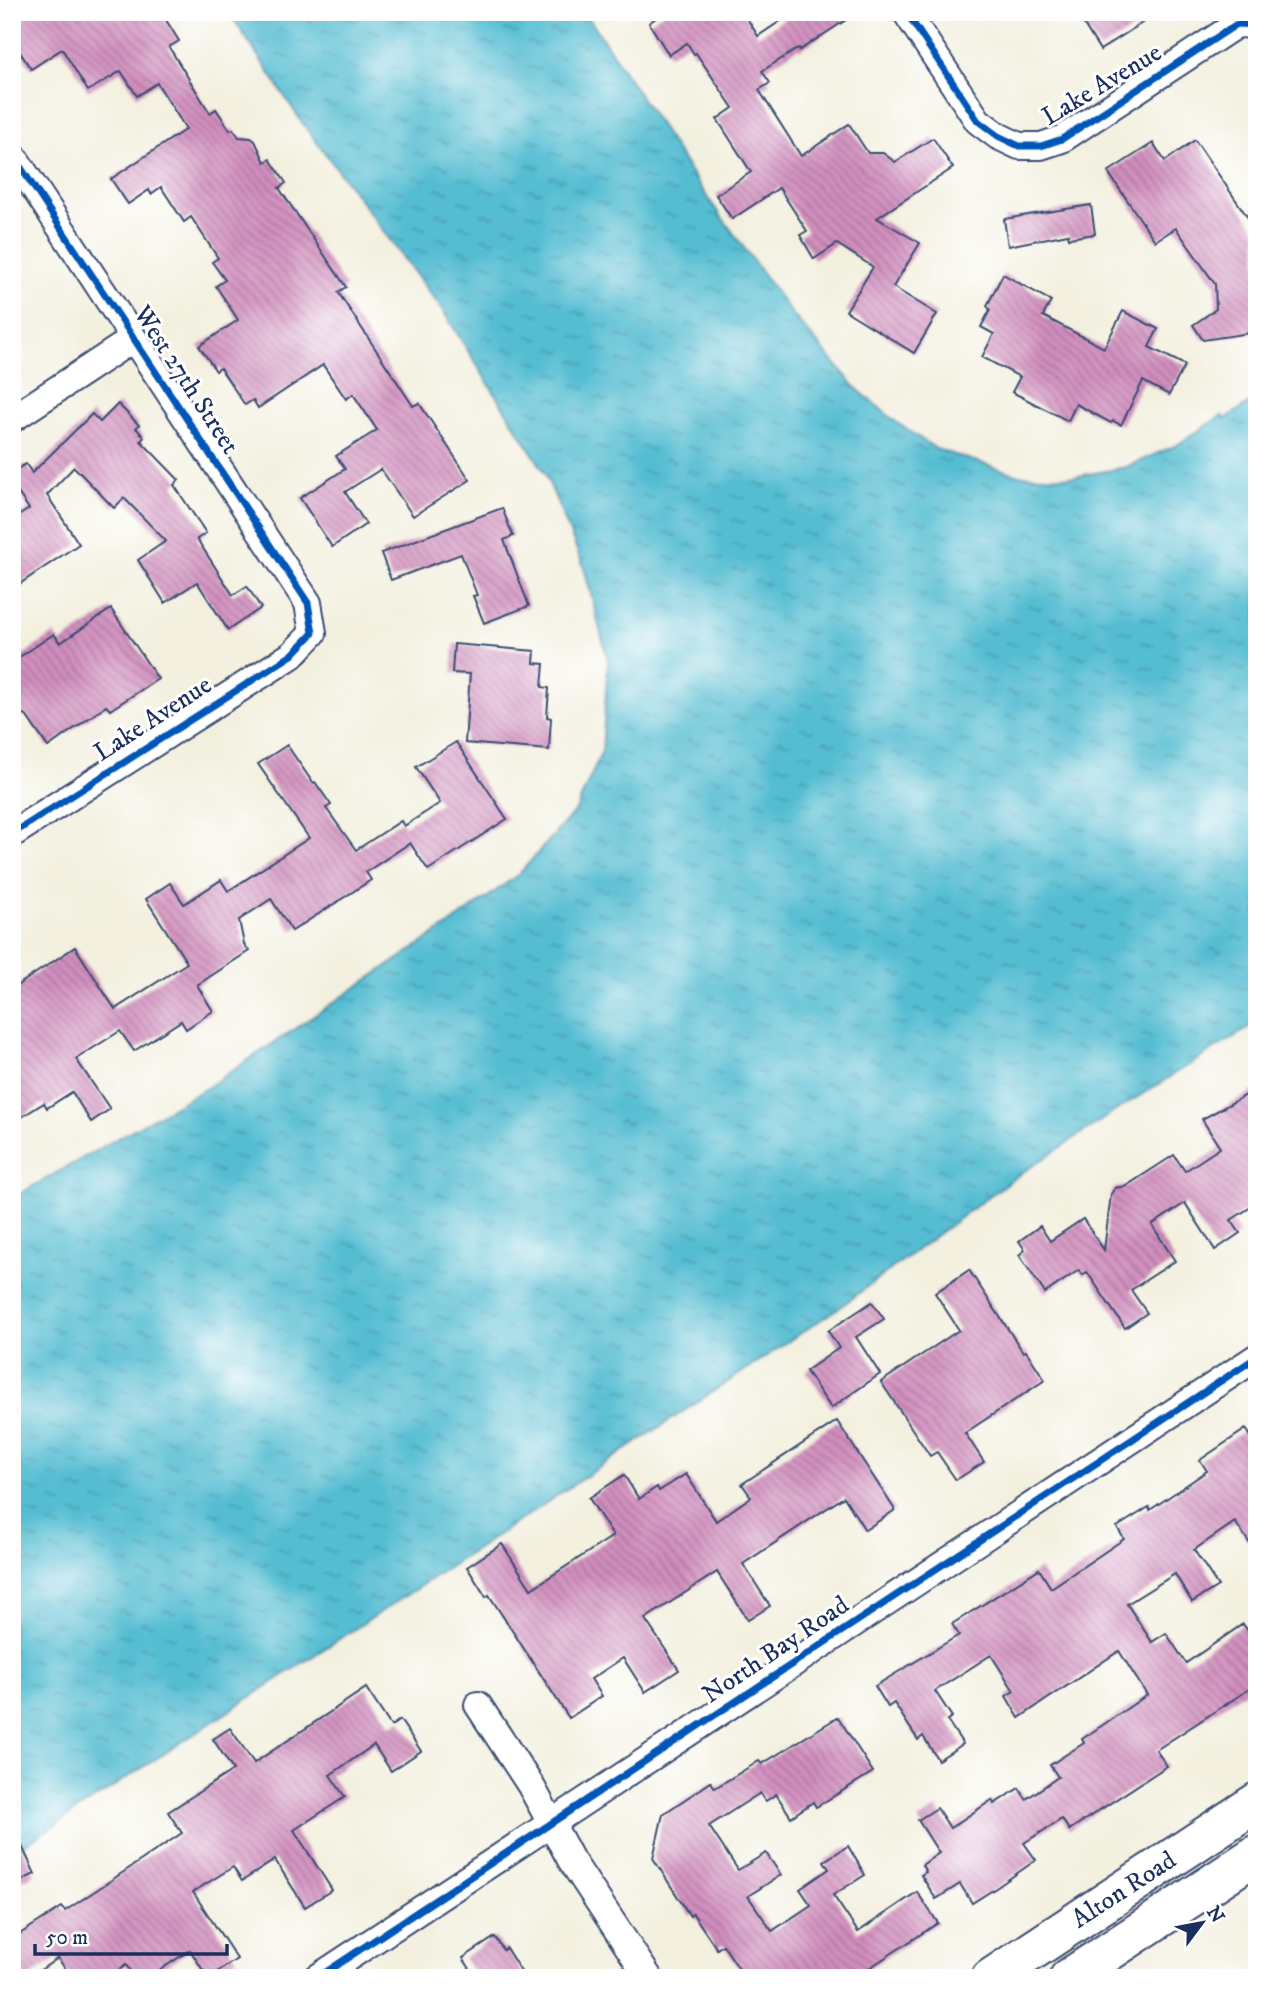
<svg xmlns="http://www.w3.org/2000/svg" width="1269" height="1990" viewBox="0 0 1269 1990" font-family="'IM FELL DW Pica',serif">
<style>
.water{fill:url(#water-ripples);stroke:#387698;stroke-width:2}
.building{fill:url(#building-back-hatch)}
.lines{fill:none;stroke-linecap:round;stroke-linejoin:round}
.minor-casing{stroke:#3b4c71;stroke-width:30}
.trunk-casing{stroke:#3b4c71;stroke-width:42}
.minor{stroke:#fff;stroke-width:26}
.trunk{stroke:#fff;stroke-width:38}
.cycleway-casing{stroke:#fff;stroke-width:11}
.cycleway{stroke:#0057b8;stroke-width:7}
.labels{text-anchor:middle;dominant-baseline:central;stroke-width:6;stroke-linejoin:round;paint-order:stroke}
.street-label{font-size:26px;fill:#1b2f5e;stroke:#fff}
</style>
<defs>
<pattern id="water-ripples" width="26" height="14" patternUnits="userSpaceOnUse" patternTransform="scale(1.75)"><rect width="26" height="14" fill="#55bdd2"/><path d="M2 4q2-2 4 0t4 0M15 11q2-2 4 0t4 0" fill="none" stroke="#469aae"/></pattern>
<pattern id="building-back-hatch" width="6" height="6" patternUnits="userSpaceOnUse" patternTransform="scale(1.75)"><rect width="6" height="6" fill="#d18ebd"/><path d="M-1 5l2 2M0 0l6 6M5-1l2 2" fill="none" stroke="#a9749d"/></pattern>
</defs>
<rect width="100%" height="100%" fill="#fff"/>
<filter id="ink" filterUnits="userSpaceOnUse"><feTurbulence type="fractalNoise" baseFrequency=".0143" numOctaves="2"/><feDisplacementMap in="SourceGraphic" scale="14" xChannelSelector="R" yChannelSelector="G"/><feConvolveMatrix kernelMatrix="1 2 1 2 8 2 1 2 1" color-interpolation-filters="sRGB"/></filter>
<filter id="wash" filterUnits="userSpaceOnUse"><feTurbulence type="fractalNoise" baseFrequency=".00686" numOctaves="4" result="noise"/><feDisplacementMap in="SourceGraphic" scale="28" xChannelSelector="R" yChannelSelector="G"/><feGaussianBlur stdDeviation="1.57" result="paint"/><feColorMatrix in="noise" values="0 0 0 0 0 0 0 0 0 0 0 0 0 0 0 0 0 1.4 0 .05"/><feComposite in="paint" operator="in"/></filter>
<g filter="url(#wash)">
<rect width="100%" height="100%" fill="#f3f0df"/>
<polygon class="water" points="229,12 585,12 705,194 792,314 857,389 896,422 936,449 1019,475 1073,477 1126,467 1177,445 1222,415 1225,419 1257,398 1257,1020 1247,1029 1120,1108 1008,1182 840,1307 466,1556 12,1853 12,1198 208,1087 452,923 519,874 576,810 602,751 608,661 584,567 545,473 443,311 301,121"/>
<g id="blocks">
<g class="building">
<polygon points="12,12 161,12 179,41 169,47 210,113 216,109 230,130 233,129 239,137 251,138 255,141 265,162 270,159 286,183 279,188 346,287 338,292 413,406 419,403 470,480 413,516 381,469 345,492 366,524 332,547 300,498 345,469 336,456 377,430 353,394 346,399 323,365 258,408 253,400 245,405 220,368 216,371 199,346 238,320 216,286 225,280 212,262 218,258 191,217 184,222 161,187 151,194 149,190 128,204 111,179 186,129 157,83 137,96 121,71 88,91 62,49 31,69 12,40"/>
<polygon points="664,12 743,12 758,36 794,12 858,12 800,50 799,48 762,71 770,83 759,90 801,156 849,124 868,153 883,153 895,162 933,138 953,168 877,218 920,243 893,287 937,314 914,353 846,311 873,267 837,244 814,259 800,235 807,231 779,188 732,219 716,195 751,172 717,119 733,108 696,53 694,54 687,43 669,55 649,23"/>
<polygon points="1076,12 1159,12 1100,50"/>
<polygon points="1195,140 1257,231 1257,332 1203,340 1193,325 1216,309 1215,284 1176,228 1155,241 1108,172 1153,143 1165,161"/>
<polygon points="1091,205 1095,234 1069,238 1068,234 1008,246 1004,219"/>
<polygon points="1003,274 1051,301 1043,316 1104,348 1123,311 1158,329 1149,347 1185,365 1169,395 1143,381 1121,425 1113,421 1111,423 1076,404 1068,421 1012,392 1020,377 982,357 994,334 981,327 990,310 987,306"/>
<polygon points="118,404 139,425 136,428 144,437 141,441 179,480 174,485 206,533 197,539 233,595 247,586 261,608 228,630 197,582 165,603 138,560 166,541 124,498 114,508 74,467 47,495 79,544 12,589 12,520 29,509 12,484 12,472 26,464 32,473 92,414 100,422"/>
<polygon points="502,508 513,536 504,540 529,606 484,623 473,596 477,595 461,554 391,580 381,553"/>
<polygon points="111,609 158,679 110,710 106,706 48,747 25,714 12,723 12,662 54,634 60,643"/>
<polygon points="454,644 535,651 534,663 544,664 542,687 549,688 547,717 551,718 549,750 465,743 470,674 452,673"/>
<polygon points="456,742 507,819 428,870 410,843 366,872 371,880 292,931 271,899 239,920 244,944 249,951 197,985 213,1011 186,1029 181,1021 134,1051 120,1031 76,1059 110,1109 91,1122 72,1092 47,1108 44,1103 12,1123 12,989 75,947 115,1009 187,963 146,899 170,883 184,904 221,880 228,891 309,838 258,764 287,745 313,783 315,782 331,805 326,808 356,850 401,821 404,826 440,803 416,767"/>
<polygon points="1257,1089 1257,1203 1231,1220 1240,1233 1215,1250 1185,1203 1152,1225 1175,1261 1131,1290 1147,1313 1125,1328 1087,1272 1083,1275 1079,1270 1045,1293 1019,1255 1025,1250 1019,1241 1040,1226 1050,1241 1083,1219 1104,1250 1111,1194 1115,1188 1126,1186 1174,1155 1185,1171 1220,1148 1202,1119"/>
<polygon points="969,1270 1023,1352 1026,1351 1045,1380 965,1433 984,1462 956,1480 937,1452 930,1456 881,1382 959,1330 935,1293"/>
<polygon points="872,1302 884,1319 856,1337 880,1374 831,1408 806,1371 839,1348 828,1331"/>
<polygon points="837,1421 895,1510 865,1530 844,1497 743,1564 770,1606 748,1620 717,1572 645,1619 679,1670 645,1692 623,1658 591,1679 602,1696 569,1718 489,1595 486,1597 467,1567 502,1544 531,1589 613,1536 589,1498 624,1475 639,1499 657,1487 659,1491 686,1474 716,1521 751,1497 742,1484"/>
<polygon points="1246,1429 1257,1445 1257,1554 1235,1522 1194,1550 1218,1586 1192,1602 1175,1574 1127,1604 1152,1642 1166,1633 1186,1663 1243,1624 1257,1644 1257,1684 1156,1750 1167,1766 1069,1830 1062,1819 1024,1843 1036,1860 996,1888 972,1903 960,1884 936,1899 921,1875 926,1872 922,1865 939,1853 918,1820 937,1808 950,1828 992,1800 994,1804 1019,1788 1026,1799 1058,1777 1050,1765 1084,1743 1082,1739 1147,1695 1119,1651 1019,1718 1006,1696 1014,1691 991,1655 935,1691 952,1717 947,1720 963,1744 938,1760 923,1736 918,1740 894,1703 888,1707 875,1686 959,1635 952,1624 1039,1569 1051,1588 1124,1539 1117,1527 1149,1507 1150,1510 1207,1471 1200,1460"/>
<polygon points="366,1688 391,1726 400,1720 421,1751 391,1771 374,1745 330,1775 345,1797 294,1830 332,1890 305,1907 275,1860 242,1881 233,1867 193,1892 237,1959 208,1978 190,1950 148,1978 135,1978 126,1965 108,1978 71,1978 58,1958 29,1978 12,1978 12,1939 62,1907 65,1911 182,1833 168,1812 233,1770 213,1739 230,1728 254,1763"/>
<polygon points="838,1717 873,1772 816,1807 813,1802 791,1817 776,1794 766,1801 760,1793 709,1826 738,1870 766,1853 781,1875 748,1896 772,1931 811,1905 800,1889 829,1869 824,1861 848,1846 865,1875 833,1895 858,1932 917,1892 938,1923 854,1978 745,1978 723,1945 717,1949 693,1914 690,1916 653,1858 663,1814 711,1782 715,1788 759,1761 762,1764"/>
<polygon points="12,1825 35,1874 12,1885"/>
<polygon points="495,1937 503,1950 506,1948 525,1978 476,1978 463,1958"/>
</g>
</g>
</g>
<g filter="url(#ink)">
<use href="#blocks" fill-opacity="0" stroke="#3b4c71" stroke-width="2"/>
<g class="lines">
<g class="minor-casing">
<g id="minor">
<polyline points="906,12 978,121 998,136 1019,146 1041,146 1062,139 1237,24 1257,25"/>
<polyline points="12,154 308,603 313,633 292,655 12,834"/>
<polyline points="12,419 133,339"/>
<polyline points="478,1705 531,1786 571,1860 649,1978"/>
<polyline points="317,1978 1257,1357"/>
</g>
</g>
<g class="trunk-casing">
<g id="trunk">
<polyline points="991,1978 1257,1802"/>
<polyline points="1069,1978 1257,1854"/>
</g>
</g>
<use href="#minor" class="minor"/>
<use href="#trunk" class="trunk"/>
<g class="cycleway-casing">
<g id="cycleway">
<polyline points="906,12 978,121 998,136 1019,146 1041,146 1062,139 1237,24 1257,25"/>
<polyline points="12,154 308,603 313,633 292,655 12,834"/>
<polyline points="317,1978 1257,1357"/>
</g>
</g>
<use href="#cycleway" class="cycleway"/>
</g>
</g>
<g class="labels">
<g class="street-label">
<text transform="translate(1102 85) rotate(-31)">Lake Avenue</text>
<text transform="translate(186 380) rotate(57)">West 27th Street</text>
<text transform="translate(153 719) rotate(-33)">Lake Avenue</text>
<text transform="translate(776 1650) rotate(-34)">North Bay Road</text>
<text transform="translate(1124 1890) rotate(-33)">Alton Road</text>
</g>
</g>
<rect width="1269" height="1990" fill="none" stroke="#fff" stroke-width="42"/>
<g transform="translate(1202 1923) rotate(58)" stroke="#ffffff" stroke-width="5" paint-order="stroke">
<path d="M0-5L12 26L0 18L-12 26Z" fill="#1b2f5e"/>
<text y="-10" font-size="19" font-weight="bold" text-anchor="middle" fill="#1b2f5e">N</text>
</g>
<path d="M35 1944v10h192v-10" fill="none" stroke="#1b2f5e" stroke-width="3.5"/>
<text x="46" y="1944" font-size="21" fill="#1b2f5e" stroke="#ffffff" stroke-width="5" paint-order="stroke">50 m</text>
</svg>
